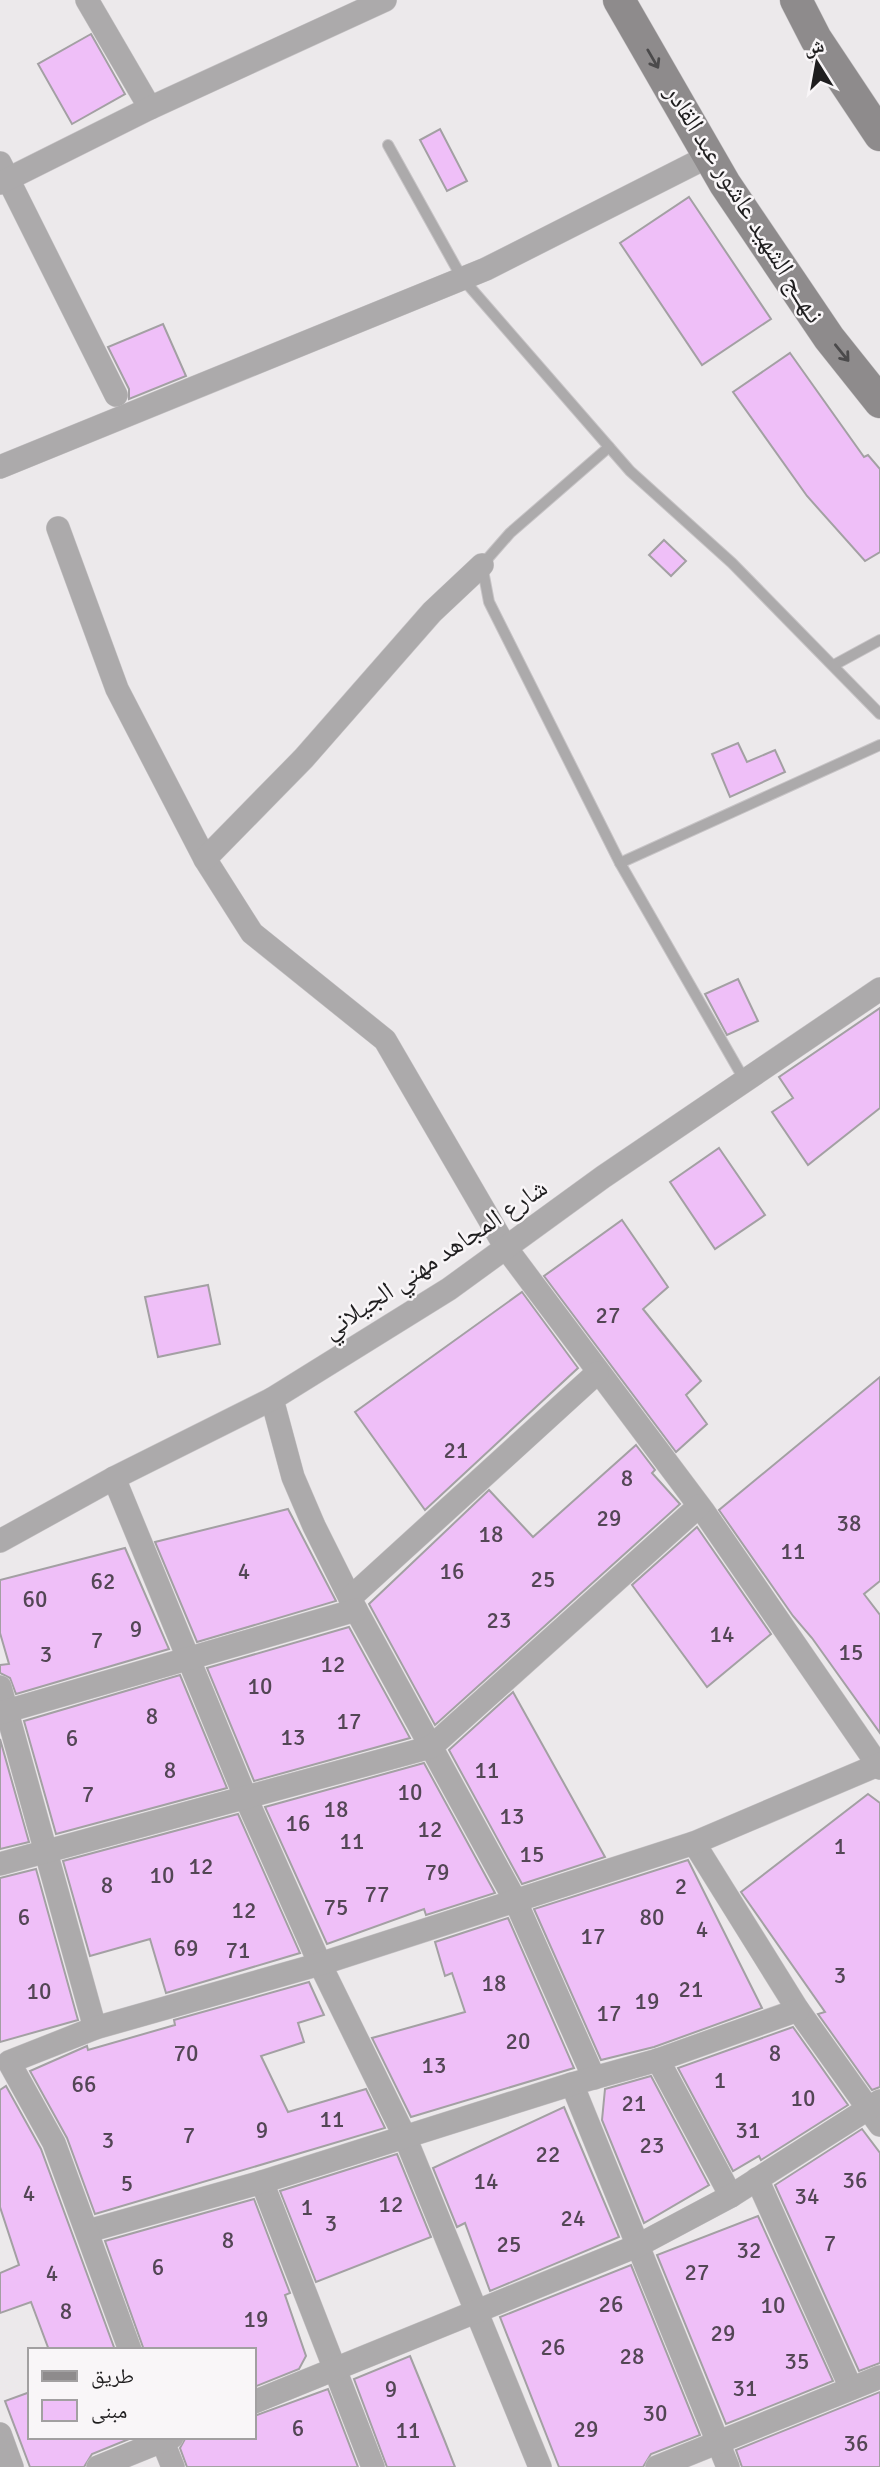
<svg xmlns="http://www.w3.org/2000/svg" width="880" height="2467" viewBox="0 0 880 2467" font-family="Signika,'Noto Naskh Arabic',sans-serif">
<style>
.building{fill:#efbff8;stroke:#a3a0a3;stroke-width:2}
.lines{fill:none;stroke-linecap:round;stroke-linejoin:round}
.lane-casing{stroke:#c7c4c6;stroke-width:12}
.street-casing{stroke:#c7c4c6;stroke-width:24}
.secondary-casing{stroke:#c7c4c6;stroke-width:33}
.lane{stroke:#acaaab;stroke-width:10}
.street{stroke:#acaaab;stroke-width:23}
.secondary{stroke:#8e8b8c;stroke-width:32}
.oneway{stroke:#4b4a4b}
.labels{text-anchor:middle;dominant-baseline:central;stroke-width:5;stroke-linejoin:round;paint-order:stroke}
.number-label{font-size:23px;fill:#534655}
.street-label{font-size:26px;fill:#1f1e1f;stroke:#f9f6f8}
</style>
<rect width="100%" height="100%" fill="#ece9eb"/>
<g class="building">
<polygon points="91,34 125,94 72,124 38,64"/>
<polygon points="440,129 467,181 447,191 420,140"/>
<polygon points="689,197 771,319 702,365 620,243"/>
<polygon points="163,324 186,376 129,399 129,389 108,347"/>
<polygon points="790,353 864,457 868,455 880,469 880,552 865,561 807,496 733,392"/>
<polygon points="664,540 686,561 671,576 649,555"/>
<polygon points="738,743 747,762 775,750 785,772 730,797 712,754"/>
<polygon points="738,979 758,1021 727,1035 705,994"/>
<polygon points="880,1008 880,1108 808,1165 772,1112 793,1098 779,1077"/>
<polygon points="719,1148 765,1215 715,1249 670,1182"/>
<polygon points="622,1220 668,1287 643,1309 701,1381 686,1395 707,1424 676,1452 544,1276"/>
<polygon points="208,1285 220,1344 158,1357 145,1297"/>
<polygon points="522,1292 578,1368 425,1510 355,1412"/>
<polygon points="880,1377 880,1581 864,1594 880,1615 880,1733 812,1638 793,1616 719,1510"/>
<polygon points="636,1445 655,1470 652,1473 680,1504 435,1725 369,1604 489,1490 533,1537"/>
<polygon points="288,1509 336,1601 197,1642 155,1542"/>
<polygon points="697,1527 771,1634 707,1687 632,1585"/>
<polygon points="125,1548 169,1649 16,1694 10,1678 0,1673 0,1665 9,1664 0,1633 0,1580"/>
<polygon points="349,1627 410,1738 254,1781 207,1668"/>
<polygon points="180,1675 227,1788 56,1834 24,1721"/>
<polygon points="513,1692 605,1857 522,1884 449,1750"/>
<polygon points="0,1739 29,1842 0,1849"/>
<polygon points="424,1763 495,1893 426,1915 424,1909 327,1944 265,1807"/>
<polygon points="868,1794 880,1803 880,2087 872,2090 818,2014 825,2012 741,1892"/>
<polygon points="238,1814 300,1953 166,1993 150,1939 90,1956 63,1861"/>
<polygon points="688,1860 762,2008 654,2047 601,2060 534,1909"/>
<polygon points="36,1869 78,2020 0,2042 0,1878"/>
<polygon points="508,1918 574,2068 411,2117 372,2038 465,2012 452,1973 445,1976 435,1942"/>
<polygon points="309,1982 324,2015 298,2023 304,2042 261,2056 288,2112 366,2089 385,2128 95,2214 67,2138 30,2071 87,2046 88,2050 175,2025 174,2020"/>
<polygon points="793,2027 848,2105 761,2160 759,2156 733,2171 678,2068"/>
<polygon points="651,2076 709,2185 644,2223 602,2120 605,2089"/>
<polygon points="6,2086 41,2149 115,2350 49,2350 31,2302 0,2313 0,2273 19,2265 0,2207 0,2090"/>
<polygon points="564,2107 619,2237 490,2291 465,2223 457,2227 433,2168"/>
<polygon points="862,2129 880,2153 880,2363 859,2371 775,2185"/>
<polygon points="397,2154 431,2237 316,2282 280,2191"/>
<polygon points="254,2199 290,2293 285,2295 306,2356 299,2369 254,2387 254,2350 144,2350 105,2241"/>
<polygon points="758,2216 833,2381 726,2424 657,2255"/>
<polygon points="631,2265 700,2435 651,2454 643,2467 559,2467 500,2317"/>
<polygon points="410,2356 444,2439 455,2467 387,2467 354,2379"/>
<polygon points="328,2389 358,2467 187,2467 180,2448 186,2437 254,2437 254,2416"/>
<polygon points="30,2392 30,2437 134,2437 92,2454 84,2467 30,2467 5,2401"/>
<polygon points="880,2392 880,2467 742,2467 736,2450"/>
</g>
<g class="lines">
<g class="lane-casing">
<g id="lane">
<polyline points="388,145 462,278 630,471 732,563 880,714"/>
<polyline points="609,447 510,533 482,565 489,602 620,863 745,1081"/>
<polyline points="834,665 880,640"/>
<polyline points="620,863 880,745"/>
</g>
</g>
<g class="street-casing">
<g id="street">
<polyline points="87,0 150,108"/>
<polyline points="0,163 116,395"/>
<polyline points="0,183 150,108 385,0"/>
<polyline points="0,467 486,269 709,156"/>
<polyline points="58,528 117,689 205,859 252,933 385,1040 506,1248 704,1512 880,1768"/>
<polyline points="205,859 304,758 432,612 482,565"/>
<polyline points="272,1399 293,1477 314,1526 356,1610 515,1900 594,2078"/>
<polyline points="114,1478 245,1796 320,1964 405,2137 540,2467"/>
<polyline points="0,1541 114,1478 272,1399 449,1289 603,1177 880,989"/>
<polyline points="350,1598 597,1373"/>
<polyline points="0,1687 95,2028"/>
<polyline points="0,1713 356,1610"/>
<polyline points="694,1843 798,2010 880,2125"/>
<polyline points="0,1864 431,1747 699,1506"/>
<polyline points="658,2060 731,2196"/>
<polyline points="572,2084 728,2467"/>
<polyline points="757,2179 851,2388"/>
<polyline points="262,2182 373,2467"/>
<polyline points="88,2231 262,2182 572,2084 658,2060 798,2010"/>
<polyline points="130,2350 54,2143 9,2062 95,2028 320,1964 694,1843 880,1764"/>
<polyline points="254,2402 637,2246 731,2196 880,2101"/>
<polyline points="0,2434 12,2467"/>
<polyline points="161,2437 173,2467"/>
<polyline points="98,2467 172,2437"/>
<polyline points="657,2467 880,2377"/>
</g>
</g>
<g class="secondary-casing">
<g id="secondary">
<polyline points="619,0 725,184 829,338 880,402"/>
<polyline points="796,0 816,39 880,135"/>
</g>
</g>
<use href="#lane" class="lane"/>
<use href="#street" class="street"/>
<use href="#secondary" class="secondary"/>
</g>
<defs><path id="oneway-shaft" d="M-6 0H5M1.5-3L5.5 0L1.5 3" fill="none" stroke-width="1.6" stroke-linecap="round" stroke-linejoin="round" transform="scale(1.75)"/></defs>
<g class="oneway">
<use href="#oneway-shaft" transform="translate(653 59) rotate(60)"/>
<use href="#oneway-shaft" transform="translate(842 353) rotate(51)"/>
</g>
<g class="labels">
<g class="number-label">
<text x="608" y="1315">27</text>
<text x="456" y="1450">21</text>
<text x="627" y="1478">8</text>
<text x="609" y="1518">29</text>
<text x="849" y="1523">38</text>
<text x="491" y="1534">18</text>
<text x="793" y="1551">11</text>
<text x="244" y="1571">4</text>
<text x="452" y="1571">16</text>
<text x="543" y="1579">25</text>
<text x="103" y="1581">62</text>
<text x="35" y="1599">60</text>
<text x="499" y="1620">23</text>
<text x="136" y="1629">9</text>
<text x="722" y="1634">14</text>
<text x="97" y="1640">7</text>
<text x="851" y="1652">15</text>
<text x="46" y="1654">3</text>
<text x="333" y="1664">12</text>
<text x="260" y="1686">10</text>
<text x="152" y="1716">8</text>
<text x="349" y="1721">17</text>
<text x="293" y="1737">13</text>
<text x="72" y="1738">6</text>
<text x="170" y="1770">8</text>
<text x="487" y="1770">11</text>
<text x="410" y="1792">10</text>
<text x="88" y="1794">7</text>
<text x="336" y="1809">18</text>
<text x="512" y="1816">13</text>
<text x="298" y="1823">16</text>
<text x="430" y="1829">12</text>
<text x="352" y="1841">11</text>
<text x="840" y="1846">1</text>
<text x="532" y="1854">15</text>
<text x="201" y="1866">12</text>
<text x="437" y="1872">79</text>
<text x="162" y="1875">10</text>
<text x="107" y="1885">8</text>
<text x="681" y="1886">2</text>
<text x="377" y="1894">77</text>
<text x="336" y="1907">75</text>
<text x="244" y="1910">12</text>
<text x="24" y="1917">6</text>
<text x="652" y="1917">80</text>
<text x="702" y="1929">4</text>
<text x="593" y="1936">17</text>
<text x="186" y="1948">69</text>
<text x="238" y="1950">71</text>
<text x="840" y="1975">3</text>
<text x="494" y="1983">18</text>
<text x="691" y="1989">21</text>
<text x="39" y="1991">10</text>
<text x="647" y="2001">19</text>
<text x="609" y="2013">17</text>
<text x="518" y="2041">20</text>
<text x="186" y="2053">70</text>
<text x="775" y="2053">8</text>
<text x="434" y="2065">13</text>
<text x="720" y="2080">1</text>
<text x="84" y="2084">66</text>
<text x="803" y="2098">10</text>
<text x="634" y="2103">21</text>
<text x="332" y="2119">11</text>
<text x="262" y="2130">9</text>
<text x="748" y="2130">31</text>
<text x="189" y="2135">7</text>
<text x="108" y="2140">3</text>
<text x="652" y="2145">23</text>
<text x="548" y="2154">22</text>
<text x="855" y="2180">36</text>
<text x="486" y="2181">14</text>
<text x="127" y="2183">5</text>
<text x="29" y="2193">4</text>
<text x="807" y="2196">34</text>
<text x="391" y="2204">12</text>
<text x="307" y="2207">1</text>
<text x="573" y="2218">24</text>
<text x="331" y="2223">3</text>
<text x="228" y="2240">8</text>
<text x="830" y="2243">7</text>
<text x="509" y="2244">25</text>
<text x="749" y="2250">32</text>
<text x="158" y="2267">6</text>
<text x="697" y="2272">27</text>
<text x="52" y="2273">4</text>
<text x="611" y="2304">26</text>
<text x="773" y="2305">10</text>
<text x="66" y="2311">8</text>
<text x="256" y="2319">19</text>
<text x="723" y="2333">29</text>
<text x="553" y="2347">26</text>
<text x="632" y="2356">28</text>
<text x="797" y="2361">35</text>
<text x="745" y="2388">31</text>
<text x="391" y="2389">9</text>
<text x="655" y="2413">30</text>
<text x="298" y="2428">6</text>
<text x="586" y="2429">29</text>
<text x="408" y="2430">11</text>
<text x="856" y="2443">36</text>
</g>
<g class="street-label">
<text transform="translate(744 204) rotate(58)">نـهــج الشهيد عاشور عبد القادر</text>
<text transform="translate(435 1259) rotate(-34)">شارع المجاهد مهني الجيلاني</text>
</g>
</g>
<rect x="28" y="2348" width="228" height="91" fill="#f9f6f8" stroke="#a2a0a1" stroke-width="2"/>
<rect x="42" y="2371" width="35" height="10" fill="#8e8b8c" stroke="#a2a0a1" stroke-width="2"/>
<text x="91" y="2383" font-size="21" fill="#1f1e1f">طريق</text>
<rect x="42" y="2400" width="35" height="21" fill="#efbff8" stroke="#a2a0a1" stroke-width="2"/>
<text x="91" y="2418" font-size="21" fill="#1f1e1f">مبنى</text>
<g transform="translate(817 63) rotate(349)" stroke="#f9f6f8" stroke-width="5" paint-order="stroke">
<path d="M0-5L12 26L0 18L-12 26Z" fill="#1f1e1f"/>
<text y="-10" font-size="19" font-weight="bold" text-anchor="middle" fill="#1f1e1f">ش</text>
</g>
</svg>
